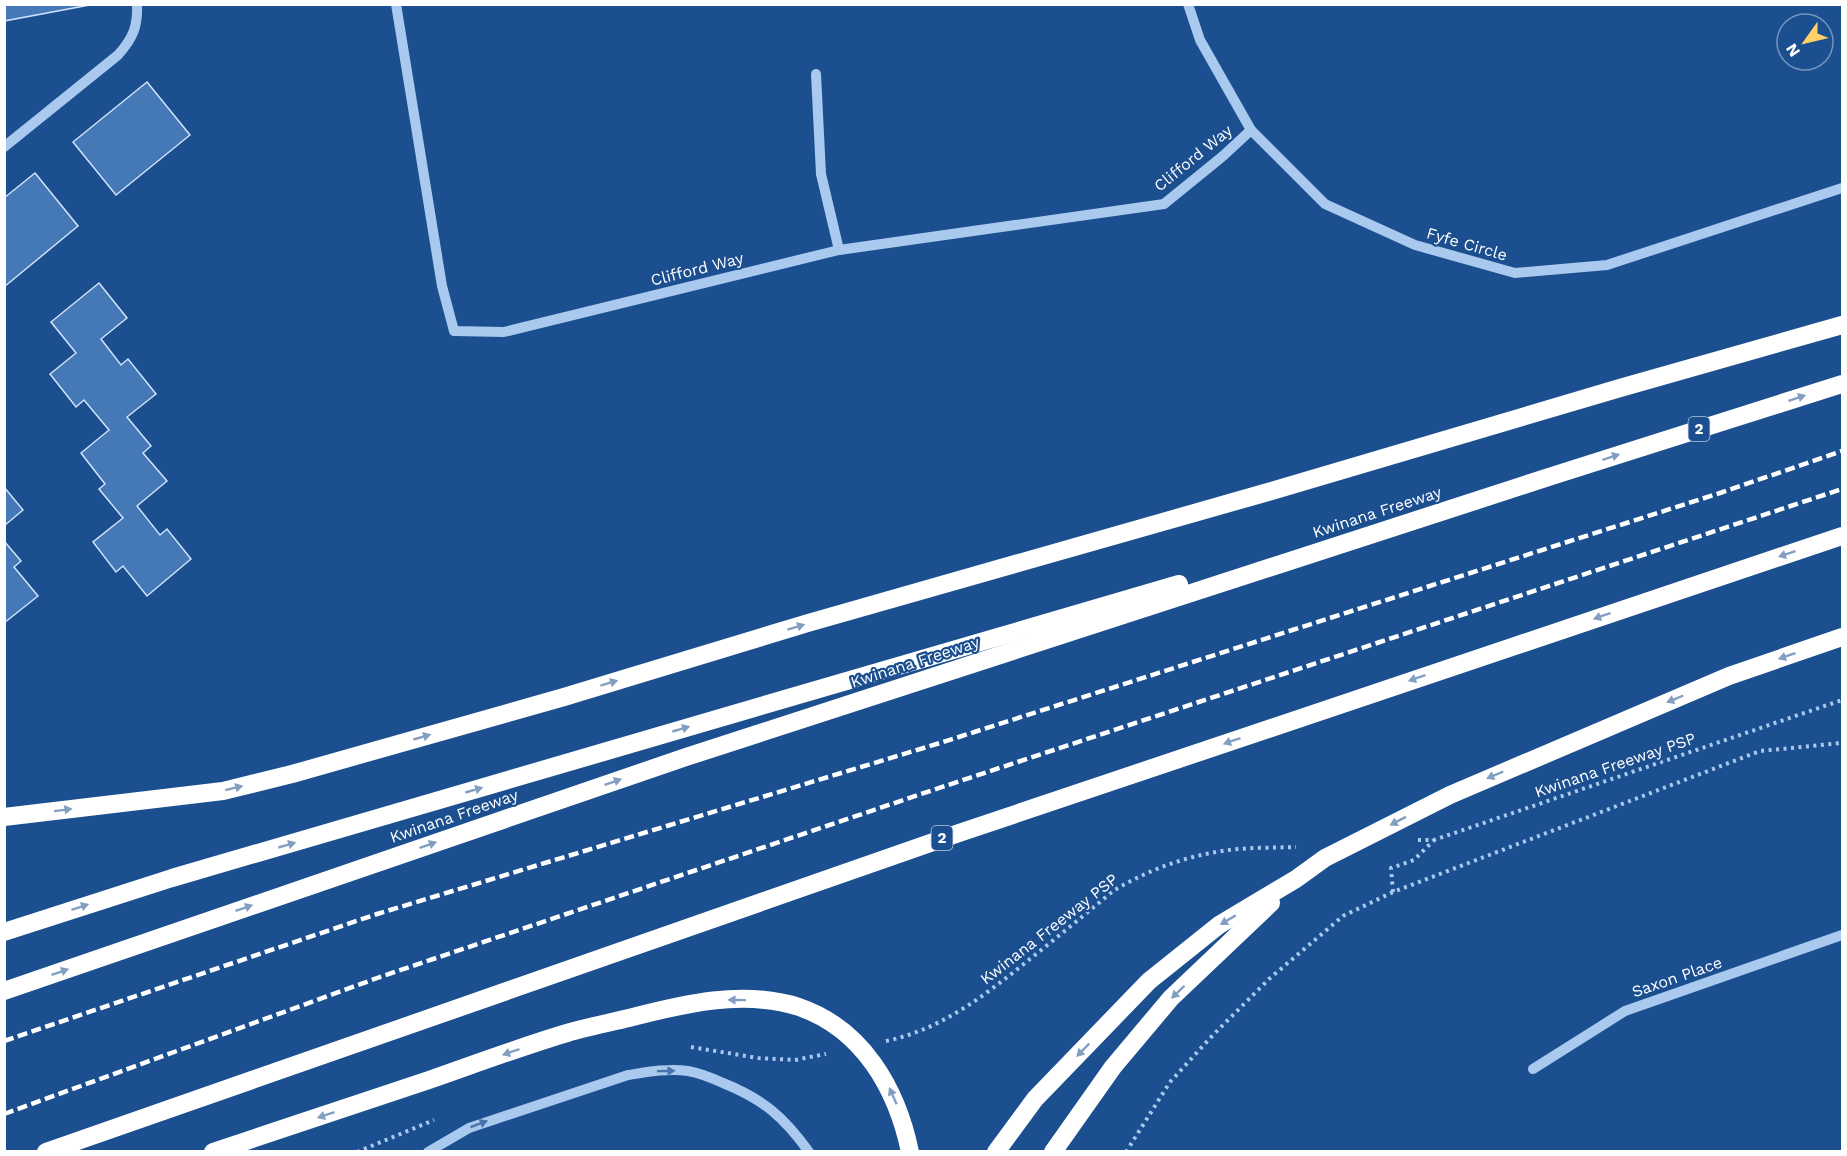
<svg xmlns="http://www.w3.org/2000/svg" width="1847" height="1156" viewBox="0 0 1847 1156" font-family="'Work Sans',sans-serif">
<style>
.building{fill:#4478b7;stroke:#cfe3fa;stroke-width:1.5}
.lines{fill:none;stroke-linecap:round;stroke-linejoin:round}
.path{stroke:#a9c9ee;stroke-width:4;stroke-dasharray:3 4.5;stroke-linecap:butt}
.minor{stroke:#a9c9ee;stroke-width:10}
.highway{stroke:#fff;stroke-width:18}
.rail{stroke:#fff;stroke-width:4.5;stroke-dasharray:10 4.5;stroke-linecap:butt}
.oneway{fill:#829ec1}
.oneway2{fill:#4674ac}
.labels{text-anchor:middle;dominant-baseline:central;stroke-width:4.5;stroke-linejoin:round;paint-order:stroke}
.shield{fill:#1b4f8f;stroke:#bbcadd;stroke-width:1.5}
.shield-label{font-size:15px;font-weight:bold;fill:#fff}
.street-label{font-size:16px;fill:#fff;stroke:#1b4f8f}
</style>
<rect width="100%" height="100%" fill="#1b4f8f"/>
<g class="building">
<polygon points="4,4 95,4 4,21"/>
<polygon points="147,82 190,135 116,195 73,142"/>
<polygon points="35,173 78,226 4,287 4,198"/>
<polygon points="99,283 127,318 101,339 121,365 128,359 156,394 127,417 151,446 143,453 167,481 137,506 160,535 167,529 191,559 147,596 123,566 116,572 93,542 123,518 99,489 105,484 81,453 109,430 84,400 76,407 50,374 76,353 51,322"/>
<polygon points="4,487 23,510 4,526"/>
<polygon points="4,541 21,561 14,567 38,596 4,623"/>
</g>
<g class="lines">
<g class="path">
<polyline points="1418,840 1434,840 1842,700"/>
<polyline points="1393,892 1391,868 1414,860 1434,840"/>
<path d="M886 1041C944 1029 989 992 1035 955 1061 934 1087 913 1113 891 1146 871 1183 857 1222 851 1246 847 1272 848 1296 847"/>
<polyline points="691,1047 758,1058 795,1060 826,1054"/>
<polyline points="357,1152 434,1120"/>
<polyline points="1126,1152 1170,1082 1213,1035 1269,979 1343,916 1393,892 1760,751 1842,743"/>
</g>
<g class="minor">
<polyline points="396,4 442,286 454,331 504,332 839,250 1164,204 1223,156 1251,130"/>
<polyline points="1188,4 1200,40 1251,130 1325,204 1415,245 1515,273 1607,265 1842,188"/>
<polyline points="816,74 821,174 839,250"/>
<path d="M4 147 118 55C133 38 138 27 137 4"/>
<polyline points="1533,1069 1625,1011 1842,935"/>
<path d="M428 1152 469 1128 628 1075C647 1072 669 1068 688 1071 700 1073 712 1078 723 1083 763 1099 784 1117 809 1152"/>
</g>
<g class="highway">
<polyline points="4,817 223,791 292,774 564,697 808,623 1268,492 1620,388 1842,325"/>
<polyline points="4,932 172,878 1179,584"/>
<polyline points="4,991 686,757 1555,475 1842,384"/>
<polyline points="46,1152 959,833 1842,536"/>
<path d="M213 1152C285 1128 357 1104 429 1080 475 1064 520 1047 567 1033 587 1027 608 1023 629 1018 683 1004 743 989 799 1007 863 1029 897 1089 910 1152"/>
<polyline points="996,1152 1035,1099 1149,981 1219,925 1296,879 1325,858 1450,795 1729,676 1842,637"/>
<polyline points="1053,1152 1113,1067 1171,998 1271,903"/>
</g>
<g class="rail">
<polyline points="4,1041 377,914 940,743 1720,493 1842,451"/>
<polyline points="4,1114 380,977 933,790 1842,489"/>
</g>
</g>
<defs><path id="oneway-solid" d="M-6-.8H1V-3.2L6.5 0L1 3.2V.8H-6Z" transform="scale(1.5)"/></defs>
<g class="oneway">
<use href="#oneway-solid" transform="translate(1797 398) rotate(-18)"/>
<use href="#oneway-solid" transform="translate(1611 457) rotate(-18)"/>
<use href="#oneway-solid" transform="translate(1787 554) rotate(162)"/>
<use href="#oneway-solid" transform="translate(1602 616) rotate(161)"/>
<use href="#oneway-solid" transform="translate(796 627) rotate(-17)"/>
<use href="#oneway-solid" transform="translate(1787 656) rotate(161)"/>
<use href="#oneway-solid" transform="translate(1417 678) rotate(161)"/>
<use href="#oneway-solid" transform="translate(609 683) rotate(-17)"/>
<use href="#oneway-solid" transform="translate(1675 699) rotate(157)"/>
<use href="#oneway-solid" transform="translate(681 729) rotate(-16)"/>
<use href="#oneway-solid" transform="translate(422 737) rotate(-16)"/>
<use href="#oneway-solid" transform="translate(1232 741) rotate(161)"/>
<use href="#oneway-solid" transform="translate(1495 775) rotate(157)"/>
<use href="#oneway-solid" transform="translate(613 782) rotate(-19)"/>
<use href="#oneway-solid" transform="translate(234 788) rotate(-14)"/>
<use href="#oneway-solid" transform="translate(474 790) rotate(-16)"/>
<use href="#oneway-solid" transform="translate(63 810) rotate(-7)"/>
<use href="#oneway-solid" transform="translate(1398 821) rotate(153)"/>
<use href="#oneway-solid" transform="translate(287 845) rotate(-16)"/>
<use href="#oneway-solid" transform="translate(428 845) rotate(-19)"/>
<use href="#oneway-solid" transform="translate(80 907) rotate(-18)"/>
<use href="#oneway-solid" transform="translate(244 908) rotate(-19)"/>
<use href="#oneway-solid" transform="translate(1228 920) rotate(149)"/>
<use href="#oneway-solid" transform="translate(60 972) rotate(-19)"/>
<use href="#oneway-solid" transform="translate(1178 992) rotate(136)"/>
<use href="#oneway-solid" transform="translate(737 1000) rotate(-179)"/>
<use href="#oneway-solid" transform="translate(1083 1050) rotate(134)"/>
<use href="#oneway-solid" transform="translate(511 1052) rotate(161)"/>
<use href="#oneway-solid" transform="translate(893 1096) rotate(-114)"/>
<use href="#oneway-solid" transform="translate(326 1115) rotate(162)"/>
</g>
<g class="oneway2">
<use href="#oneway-solid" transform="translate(666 1071) rotate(-1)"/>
<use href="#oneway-solid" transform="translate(479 1124) rotate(-21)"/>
</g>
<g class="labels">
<g class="shield">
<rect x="1688.5" y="417" width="21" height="24" rx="4.5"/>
<rect x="931.5" y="826" width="21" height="24" rx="4.5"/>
</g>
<g class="shield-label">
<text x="1699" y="429">2</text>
<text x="942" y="838">2</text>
</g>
<g class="street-label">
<text transform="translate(1193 158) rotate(-39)">Clifford Way</text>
<text transform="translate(1467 244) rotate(16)">Fyfe Circle</text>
<text transform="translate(697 269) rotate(-14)">Clifford Way</text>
<text transform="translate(1377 512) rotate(-18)">Kwinana Freeway</text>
<text transform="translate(915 662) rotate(-18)">Kwinana Freeway</text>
<text transform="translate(1615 765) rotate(-19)">Kwinana Freeway PSP</text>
<text transform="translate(454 816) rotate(-19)">Kwinana Freeway</text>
<text transform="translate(1049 929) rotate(-38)">Kwinana Freeway PSP</text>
<text transform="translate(1677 977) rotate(-19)">Saxon Place</text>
</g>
</g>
<rect width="1847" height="1156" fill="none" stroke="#ffffff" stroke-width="12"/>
<g transform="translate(1805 42) rotate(236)"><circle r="28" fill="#1b4f8f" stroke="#7695bc" stroke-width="1.5"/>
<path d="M0-4.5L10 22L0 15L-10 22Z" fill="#ffd166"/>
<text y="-9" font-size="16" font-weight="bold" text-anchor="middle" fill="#ffffff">N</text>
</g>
</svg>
